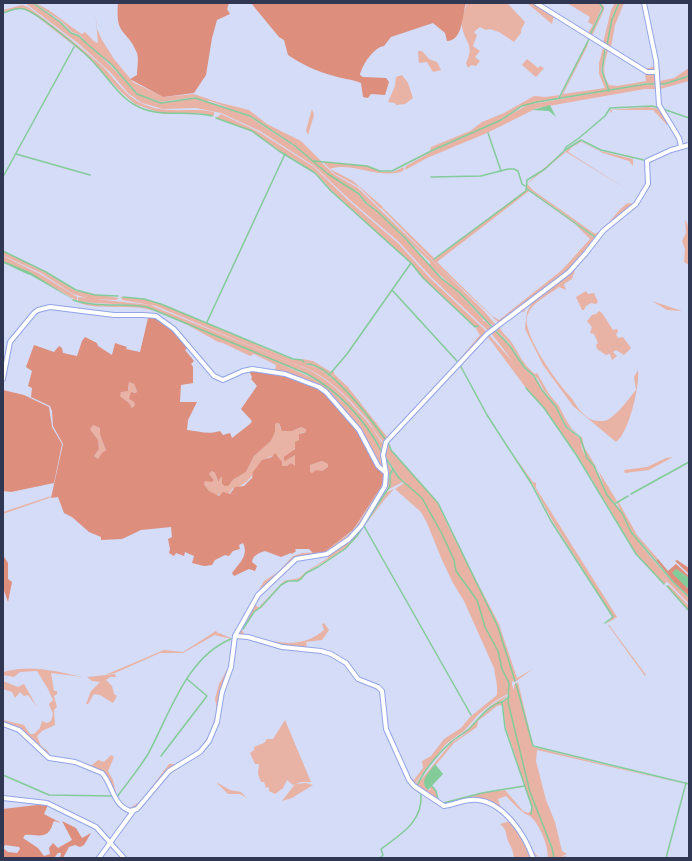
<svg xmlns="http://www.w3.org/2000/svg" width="692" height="861" viewBox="0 0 692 861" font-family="'DejaVu Sans',sans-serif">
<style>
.green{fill:#e8b2a5;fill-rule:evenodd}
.forest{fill:#dd8e7c;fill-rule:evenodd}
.water{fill:#83cb99}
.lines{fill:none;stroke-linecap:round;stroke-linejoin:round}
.stream{stroke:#83cb99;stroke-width:1.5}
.street-casing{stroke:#93a3e7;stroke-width:6}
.street{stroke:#fff;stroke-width:4}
</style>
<rect width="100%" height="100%" fill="#d4dcf8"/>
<g class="green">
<polygon points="25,3 32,3 60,22 71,33 79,36 110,65 137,94 161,103 195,98 204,102 210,102 250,117 295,147 328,174 358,194 365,203 377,211 405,239 441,278 459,293 483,319 483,321 485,321 492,328 487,330 431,277 399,242 350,200 314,166 260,131 221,113 196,108 163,109 142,103 128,93 111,73 79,44"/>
<path d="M34 3C47 6 70 27 82 34L85 32 95 42 98 43 95 10 97 29 102 40 114 59 133 82 163 97 194 94 217 102 249 110 267 124 301 141 321 161 316 162H321L335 175 358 188 483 310 495 324V326C489 325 483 317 479 312 464 295 445 281 430 265V262L378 211 366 202 359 193 328 174 295 146 250 116 210 101H204L195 97 161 102 138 94 111 64 86 43 80 35 72 32 61 21Z"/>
<path d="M467 3H507L525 22 521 30V33L514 42 499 32 490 29 486 30 480 27 474 32 477 35 473 46 480 51 475 57 480 61 476 66 471 65 468 68 466 63C475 45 465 43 462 27 460 21 465 9 467 3Z"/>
<polygon points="527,3 534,3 554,16 552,24"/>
<polygon points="567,3 598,3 602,7 590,35 555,13 588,33 593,25 588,22 590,17"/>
<polygon points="600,3 604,6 604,10 592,36 603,43 611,10 615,3 619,3 612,17 607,45 590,36 603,10"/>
<polygon points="620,3 624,3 615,25 611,47 644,68 650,68 656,65 653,70 647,71 607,47 612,18"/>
<path d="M22 5 28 7C53 25 77 44 100 64 116 79 126 99 148 106 169 114 192 107 214 112V116L198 113 163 114 135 104 121 92 86 55 35 15 21 8 3 12V10Z"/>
<polygon points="589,39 587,47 563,94 605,88 599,74 599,63 603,48 605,49 601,71 608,90 560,98"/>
<path d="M606 49 608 51C604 63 602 74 609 85L617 86 646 81 645 72 655 75 658 85 646 83 609 90 603 71Z"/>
<polygon points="418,51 422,51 429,59 437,62 441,70 433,72 427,62 419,63"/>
<polygon points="527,59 538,68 540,66 544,68 536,77 522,65"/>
<polygon points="689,68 689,75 660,85 660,81 674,78"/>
<polygon points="402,75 408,83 413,98 405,104 396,105 395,103 388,102 395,86 396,77"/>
<polygon points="689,76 689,81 660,89 660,86"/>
<polygon points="646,84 658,86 656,89 645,89 537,108 487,133 427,158 405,170 406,166 431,152 501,120 527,105"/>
<polygon points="534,96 546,97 559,95 558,98 521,106 500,120 430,151 431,147 470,131 482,122 504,113"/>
<polygon points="648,107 659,109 670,125 667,125 653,110 612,110 612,113 609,110"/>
<polygon points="312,109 314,115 308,135 306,130"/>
<polygon points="221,114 259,132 314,167 349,201 398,243 430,278 485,330 486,333 459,362 458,361 480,335 476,329 478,326 475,327 423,278 411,263 332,191 316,173 280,151 252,131 216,118"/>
<path d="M580 141 600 151 633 159V166L629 161 603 153 581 142 572 147 568 152 628 190 566 152 527 184 534 191 595 234C608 228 617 209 628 203L634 204 628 207 596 237 527 188 526 186C527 181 573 144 580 141Z"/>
<path d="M323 162 367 166 383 172H393L404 167 403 171C379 180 351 161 330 169L353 181 383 207 381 209 359 187 335 174Z"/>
<path d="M527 189 595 238 567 271 499 323 439 267 382 209 383 208 435 259ZM529 191 575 224 590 239 562 270 499 320 492 316 437 262Z"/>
<path d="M685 220C692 227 689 255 689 265L684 262 685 249 682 241 686 233Z"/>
<polygon points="3,251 46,273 76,291 119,298 116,300 90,299 73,294 41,273 4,256"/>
<polygon points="3,256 40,274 77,297 77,301 33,275 6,264 3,261"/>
<path d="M574 268 575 270 572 279 564 284 566 290 559 287C549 295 531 302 527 317 523 335 556 381 568 394 575 401 578 411 587 417 592 421 597 421 603 421 613 421 630 397 636 390L634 377 638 370C640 385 629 433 616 442L573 406 543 365 525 329 527 312 535 298Z"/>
<polygon points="586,291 588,294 594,293 598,302 596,304 591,303 586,306 584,310 582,310 576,297"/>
<path d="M78 297 150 305 291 363C324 372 349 399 370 425 375 431 378 439 384 444L383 452C363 417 335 386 298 370L300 368 296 370 289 367 147 307C124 303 101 305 78 301Z"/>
<path d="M121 297 144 299 161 304 293 360H302L304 362 302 359 313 361 331 372 329 374 311 364 308 363 306 365C318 364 330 377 339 384L330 374 334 371V374L348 387 388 438 384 443C378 437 374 429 369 422 348 397 324 371 291 363L156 306 122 300Z"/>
<polygon points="652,301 682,311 667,310"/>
<path d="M78 302C101 307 124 304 147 307L250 350 323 383 350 408 367 428 383 454 385 470 275 371 276 365 254 354 250 356 223 343 218 342C195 329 169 313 142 308 124 305 93 310 78 302Z"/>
<path d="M527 305 524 312 521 311 503 323 500 328C503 334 508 337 512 343 519 354 524 366 535 374L537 373 549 394 559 406 566 420 572 429 582 437 584 447 617 501 615 503C605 495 603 484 599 472 596 466 591 463 587 457 584 453 583 447 581 443 582 456 592 461 597 472 601 479 602 487 607 494 610 500 615 503 619 508 624 516 626 526 632 533 649 556 668 579 689 598V604L660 574 667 582 664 584 636 553 578 456 544 408 526 388 488 337 484 339 489 335 514 363 491 333 494 329 510 346 524 368 538 381 542 390 556 407 565 427 581 439V436L566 426 556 406 543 389 538 379 526 369 510 344 495 329Z"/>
<polygon points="599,311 602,313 613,330 617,329 618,332 616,334 618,338 623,337 631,348 624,355 616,350 613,352 617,356 612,360 610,354 606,355 597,349 596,345 598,343 594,334 590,333 592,327 587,321 592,315 596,314"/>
<polygon points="129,382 134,384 137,391 136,393 133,392 129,399 134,402 135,405 132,408 129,403 120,396 120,393 129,389"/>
<path d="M279 422 280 428C287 433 294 431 301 427L307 429 306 432 300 433C299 444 293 450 288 459L295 455V466H293L291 463 287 466H282L278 456C275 456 271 456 269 457 253 464 256 483 232 489L229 494 215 495 209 491 204 484 205 481 214 480 209 474 212 471 215 473 218 481 219 482 220 478 222 477V484L231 483 234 479 246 472 254 456 271 441 275 432V424Z"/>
<polygon points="93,425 100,428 100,435 106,450 98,459 94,456 99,449 98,440 90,429"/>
<path d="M388 442 391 450 438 503 448 526 499 624 517 678 533 669 515 682 512 681V685L514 690V685L518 682 533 745 520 699 533 747 685 784 537 750 536 761 546 800 555 822 562 851 567 854 561 857 566 856V858H554L553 852 554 858H548C548 846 541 827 532 818 530 815 527 815 524 813 517 808 512 802 506 796L498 799C501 813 511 815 519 826 526 836 530 851 540 858L533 854 510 818 482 800 442 804 415 785 416 783C426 769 436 755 448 744 453 739 460 736 466 731 482 715 487 706 508 695 506 699 493 706 487 710 478 717 471 726 463 734 459 737 454 739 450 742 438 754 423 770 416 786L451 743 462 736 487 711 497 703 502 702 504 711 502 705 497 706 478 721 477 727 454 743 426 777 424 784 428 790H430L431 785 436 791 438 801 444 804 482 793 505 790 523 811 528 813 531 811 532 815V807L506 728 502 702 509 698V693L494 702 479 714 464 731 446 744 415 783 410 777 414 780 423 768 422 761 431 756 444 739 461 728 470 717 497 695V686L494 668 464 601 453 583 442 560 427 523 421 512 395 489 404 483 408 485 400 478 403 482 387 490C391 484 389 476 393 470L399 476 383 453Z"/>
<polygon points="510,450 533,482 536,483 536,488 617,617 606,624 613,617 552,520 532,483"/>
<polygon points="383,455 392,470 389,474 390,485 384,491 386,486"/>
<polygon points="673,457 649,470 625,473 624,470 647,467 666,458"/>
<polygon points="322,461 328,464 328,467 322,471 312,473 310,471 310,465"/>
<polygon points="384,475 385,485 355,532 325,554 296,558 264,586 232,636 264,581 278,572 293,556 302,553 323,552 353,531 381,487"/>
<polygon points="394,489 385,499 365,525 387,492"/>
<path d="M383 492H385C378 506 357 540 344 549 332 557 321 564 308 571 305 573 303 577 299 580L288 581 281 585 261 606 254 612 241 629 246 636 247 634C273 643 301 650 324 630L322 624 324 623 329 630 322 640 306 642 307 647 281 645 236 635 255 602 257 607H259L284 581 299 578 307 571 328 558 327 555 350 539Z"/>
<polygon points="51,496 49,498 3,514 3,512"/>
<polygon points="618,501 637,535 658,559 656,560 631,531 617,503"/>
<polygon points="669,585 689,606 689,611 667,586"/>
<polygon points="608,625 609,625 646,675 645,676"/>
<polygon points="216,631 218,633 183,653 160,653 115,673 105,675 164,650 183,652"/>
<path d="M219 633 233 639C233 648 233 659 230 669 227 678 221 687 219 697 216 716 216 736 200 751 188 762 171 765 161 778 153 787 141 813 127 808L116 798 107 777 98 769 74 760 49 756 20 730 3 724V720L24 725 30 734H34L40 728 42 721 47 723 51 721 53 714 49 704 53 700 48 689 37 671 20 672 14 677 3 675V672C33 664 53 671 83 677L51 673 54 691H57V694L54 696 57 707 54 710 55 725 42 731 37 736 41 746 48 751 50 756 92 765 98 760 104 762 111 755 114 757 108 771 113 780 117 797 125 806 130 808 141 801 169 764H176L199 751 211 732 217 709 215 699 219 684 229 666 232 639 214 635Z"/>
<polygon points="115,674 116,677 110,677 106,680 112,686 114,694 117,696 113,703 100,695 94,694 88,704 86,704 91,691 100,682 92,681 87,677"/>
<polygon points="3,681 18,687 24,684 37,707 28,695 24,696 20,692 15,698 12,692 3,689"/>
<polygon points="285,720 311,782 301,782 293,785 287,780 283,788 275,794 269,791 269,787 266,788 264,782 261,782 258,774 259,764 255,764 250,753 254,750 254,747 264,743 267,739 273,739"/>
<polygon points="216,782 230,790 241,792 247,798 240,794 228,794"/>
<polygon points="306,783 313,785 292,798 282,801 295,784"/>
<path d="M510 821C519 833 527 844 530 858H514C513 852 512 848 509 843 505 835 508 830 500 824Z"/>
</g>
<g class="forest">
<path d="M118 3H229L227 9 230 14 217 20 212 38 206 75 194 93 163 97 130 79 137 75C137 69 139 59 137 53 127 28 115 37 118 3Z"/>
<path d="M251 3H466C462 15 463 41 447 41L445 33 433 23 391 37 384 46C374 47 362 65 360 75L363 77 386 78 389 82 385 95 371 94 368 98 363 97 361 83C352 79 343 79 334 76 318 72 301 64 288 55L284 40 279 37Z"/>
<path d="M142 315C163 318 175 332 188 347L185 350 194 361 191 364 193 367V383L181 385 180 402H197L188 420 187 430C198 431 208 435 220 431L223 435 230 433 232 438 250 424 252 421 241 409 257 386 251 379 252 377 249 371 282 374 320 389 358 430 378 466 385 473 381 487 353 530 324 552 313 553 309 549H295L296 551 292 554 291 553 281 557 265 551C259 553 253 555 252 562L257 566 255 571 249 569 234 576 232 573C239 563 249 556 243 543L239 545 240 549 233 551 229 556 225 555 215 560 212 565 204 566 192 563 194 556 185 552 184 556 176 553 174 556 169 553 170 549 168 539 172 537 171 527 141 530 122 539 101 540V537L89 532 72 517 64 513 58 497 51 498 63 444 53 426 52 411 50 406 31 397 32 388 28 386 32 371 26 367 34 345 54 352 59 346 62 348 63 353 77 356 82 341 85 337 97 343 98 346 112 355 115 343 127 347 126 349 140 352 148 318ZM129 382 134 384 137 391 136 393 131 392 129 399 134 402 135 405 132 408 129 403 120 396 121 392 128 391ZM277 423H279L282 431H292L301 427 306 429V432L299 434V440L295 442V449L284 457V460L285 461 295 455V466L291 463 287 466H282V462L275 453 272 457 262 460 253 472 252 478 244 486 235 487 230 494 223 492 219 496 209 491 204 484 205 481 212 482 214 480 209 474 212 471 215 473 218 481 219 482 220 478 222 477V484L225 486H228L234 479 246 472 254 456 271 441 275 432V424ZM93 425 100 428V435L106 450 102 453 98 459 94 456 99 449 98 440 90 429ZM322 461 328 464V467L322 471 316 470 312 473 310 471V465Z"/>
<polygon points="3,390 24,395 49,407 52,427 62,444 54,483 11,492 3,491"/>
<polygon points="3,555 8,563 8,579 12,582 8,602 3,588"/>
<polygon points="658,559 668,571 676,564 689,576 689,578 676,569 687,588 689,586 689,596 674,582 656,560"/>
<polygon points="677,560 689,568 689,574 675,561"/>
<path d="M45 804 48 805 44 814 61 823 54 821C52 824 52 828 50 830 45 839 32 834 25 835L23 838 38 848 44 856 50 854 49 848 53 843 58 848 72 840 62 821 76 828 82 838 91 833 84 845 80 847 75 845 69 847 63 858H60L61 853H58L54 858H3V809ZM5 845 19 847 20 849 17 853 8 852 3 848Z"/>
</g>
<g class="water">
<polygon points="550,105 556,117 549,111 532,110"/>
<polygon points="3,261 30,272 77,302 27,273 12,267"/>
<polygon points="676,569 689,578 689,586 687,588 672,573"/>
<path d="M435 764 443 774 428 790C418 781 430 772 435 764Z"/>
</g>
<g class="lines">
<g class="stream">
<polyline points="33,3 60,22 71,33 79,36 86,43 111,64 137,94 161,103 195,98 250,116 295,146 328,174 359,194 366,203 377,211 405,238 441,278 460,293 510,346 524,367 534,376 542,390 556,407 566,427 580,437 587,458 594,466 607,495 622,513 631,532 674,583 689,597"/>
<path d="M3 13C9 11 18 7 24 9 38 13 86 53 96 65 108 78 119 96 135 105 159 119 186 109 212 116"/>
<polyline points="590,35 603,8 599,3"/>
<polyline points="607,45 612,19 619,3"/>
<polyline points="605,50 602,71 609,91"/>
<polyline points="559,98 589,39"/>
<polyline points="663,109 689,118"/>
<polyline points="216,118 252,131 279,151 315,173 331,191 411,263"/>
<polyline points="488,133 501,171"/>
<polyline points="565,150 581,140 601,150 644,160"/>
<polyline points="16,154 90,175"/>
<polyline points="314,161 367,166 380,171 392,171 431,151 501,120 522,106 537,102 646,84 664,84 689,76"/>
<polyline points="3,177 74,47"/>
<polyline points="431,177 481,176 508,169 514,169 518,171 522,184 525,186"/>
<polyline points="527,189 595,237"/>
<polyline points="3,251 46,272 76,290 95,295 118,296"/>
<polyline points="434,259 526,191 527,180 545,169 564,151 566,147 579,138 605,116 610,108 652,106 659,108"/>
<polyline points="3,262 13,266"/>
<polyline points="16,268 29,274"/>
<polyline points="392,290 411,263 423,278 475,327 478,326"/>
<polyline points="123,297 144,299 161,304 293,359 302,360 304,362"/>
<path d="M73 300C97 308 123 303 147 307L307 374C339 391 365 420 382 452"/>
<polyline points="207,322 285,154"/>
<path d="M307 364C328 362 373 422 385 439"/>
<polyline points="460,365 487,415 531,483 551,521 613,617 605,623"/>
<polyline points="329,375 347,354 392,290 457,361"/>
<polyline points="526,388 544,408 577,456 636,554 664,584"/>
<polyline points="388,442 391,450 438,503 498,627 515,681"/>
<polyline points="385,457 399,478 422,498 442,534 454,560 456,571 477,600 485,627 498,651 502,669 509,683 508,702 530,792 552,848 554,858"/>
<polyline points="631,494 689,462"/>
<polyline points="616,503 628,496"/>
<polyline points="364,526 471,715"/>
<polyline points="667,586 689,611"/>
<polyline points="243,629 254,612 261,607 281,585 288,581 297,581 301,579 306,573 318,567 345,549 357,536 390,486 390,474 393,469"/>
<polyline points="516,684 533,746 689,784"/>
<polyline points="509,697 502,702 505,728 532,807 531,814"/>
<polyline points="161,756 207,696 187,679"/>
<polyline points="3,775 49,795 112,796"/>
<polyline points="431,785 436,791 438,800"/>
<path d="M417 786C424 770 439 753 451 742 457 737 463 734 469 729 478 720 489 704 502 702"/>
<path d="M117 797C127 783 139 769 148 754 169 716 186 657 231 639"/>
<polyline points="443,803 482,793 524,786"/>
<path d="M380 858 383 855 381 849C401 834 423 822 421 794L415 789"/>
<polyline points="666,858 686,783"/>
</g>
<g class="street-casing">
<g id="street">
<polyline points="536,3 647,72 657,72"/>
<polyline points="644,3 656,61 659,105 679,138 681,146"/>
<polyline points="3,379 10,342 34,313 38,310 50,307 114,315 143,315 156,316 174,329 214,376 223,380 243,371 252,369 285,374 319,387 326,392 359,430 378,466 386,473"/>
<path d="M235 636 248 637 282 647 321 651 331 654 346 663 358 679 378 687 382 691 386 729 409 780 414 786 444 806C455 805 466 798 478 800 504 803 525 835 533 858"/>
<path d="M3 724 19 730 49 758 75 762 102 773C113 785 112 804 130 811L137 809 169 771 200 752 209 741 217 722 222 692 231 667 235 636 258 595 296 559 327 554 349 539 361 526 385 486 386 473 383 455 386 442 487 334 569 272 586 253 603 231 636 204 648 184 647 161 671 150 689 145"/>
<polyline points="3,798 47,803 96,827 124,858"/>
<polyline points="99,858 134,810"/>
</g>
</g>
<use href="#street" class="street"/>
</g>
<rect width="692" height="861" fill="none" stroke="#303753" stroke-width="8"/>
</svg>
